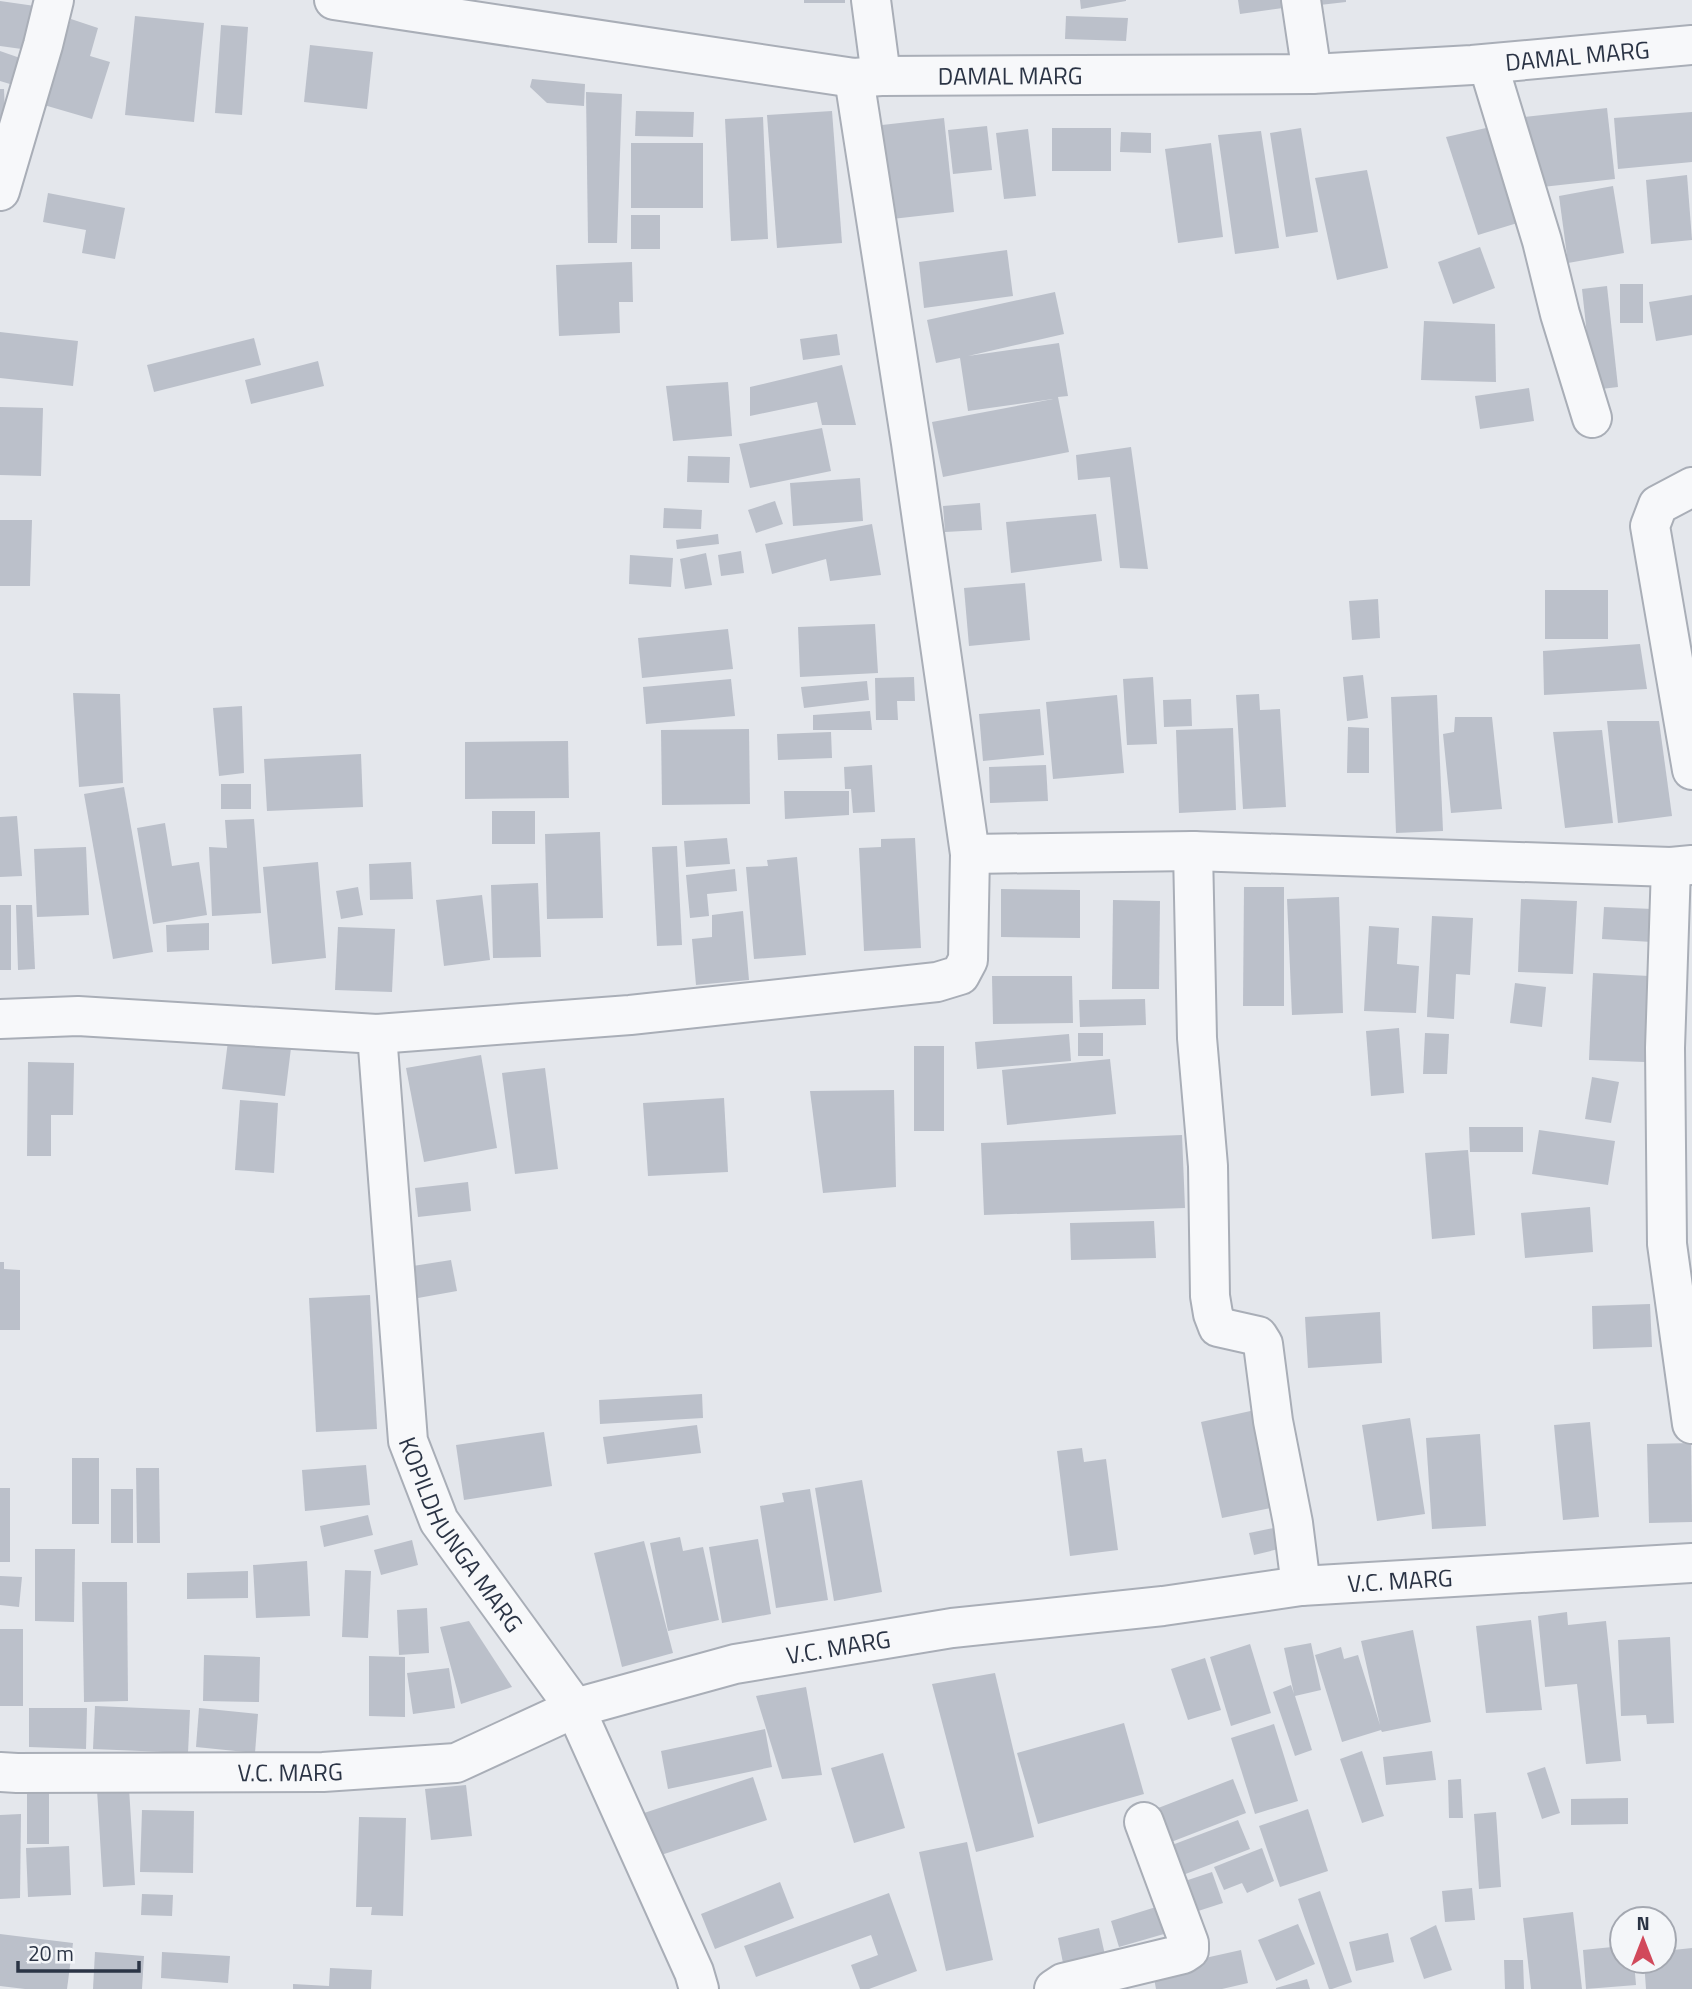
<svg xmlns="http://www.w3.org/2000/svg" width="1692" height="1989" viewBox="0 0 1692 1989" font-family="'Titillium Web',sans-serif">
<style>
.building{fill:#bbc0ca}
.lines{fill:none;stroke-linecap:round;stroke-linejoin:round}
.minor-casing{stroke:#a9aeb7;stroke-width:42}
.minor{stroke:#f7f8fa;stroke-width:38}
.labels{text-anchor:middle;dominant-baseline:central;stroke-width:5;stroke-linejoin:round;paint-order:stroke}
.street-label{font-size:24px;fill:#2b3445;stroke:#f4f6f9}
</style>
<rect width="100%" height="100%" fill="#e4e7ec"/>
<g class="building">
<rect x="804" y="0" width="41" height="3"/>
<polygon points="1080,0 1126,0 1126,1 1081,9"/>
<polygon points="1238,0 1282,0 1283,8 1240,14"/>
<polygon points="1310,0 1346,0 1346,2 1311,6"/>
<polygon points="0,1 35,6 29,50 0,46"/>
<polygon points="135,16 204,23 194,122 125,115"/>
<polygon points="1066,16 1128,18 1126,41 1065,39"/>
<polygon points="71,19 98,28 90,56 110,62 92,119 44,105"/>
<polygon points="221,25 248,27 242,115 215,113"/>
<polygon points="310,45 373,52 367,109 304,102"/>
<polygon points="0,51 20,58 10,84 0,81"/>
<polygon points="532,79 585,84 584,106 547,103 530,87"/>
<polygon points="0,89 4,89 5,116 0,116"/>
<polygon points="586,92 622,94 617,243 588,243"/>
<polygon points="1607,108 1615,179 1533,188 1524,117"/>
<polygon points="636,111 694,112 693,137 635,136"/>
<polygon points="832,111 842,243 777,248 767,115"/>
<polygon points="1692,112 1692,162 1618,169 1614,118"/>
<polygon points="763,117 768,239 731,241 725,119"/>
<polygon points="944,118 954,212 892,219 882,125"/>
<polygon points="987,126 992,170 953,174 948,130"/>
<polygon points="1495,126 1524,221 1478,235 1446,137"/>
<rect x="1052" y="128" width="59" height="43"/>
<polygon points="1301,128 1318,232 1286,237 1270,133"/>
<polygon points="1028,129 1036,196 1004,199 996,133"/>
<polygon points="1261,131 1279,248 1235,254 1218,135"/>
<polygon points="1121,132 1151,133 1151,153 1120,152"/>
<rect x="631" y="143" width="72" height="65"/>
<polygon points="1211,143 1223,237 1178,243 1165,149"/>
<polygon points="1367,170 1388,268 1337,280 1315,178"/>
<polygon points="1687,175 1692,240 1651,244 1646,180"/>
<polygon points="1613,186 1624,253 1568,263 1559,196"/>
<polygon points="48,193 125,208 115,259 82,253 86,230 43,222"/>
<rect x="631" y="215" width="29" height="34"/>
<polygon points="1480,247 1495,288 1453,304 1438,262"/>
<polygon points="1007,250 1013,296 924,308 919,262"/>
<polygon points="632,262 633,302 619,302 620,333 559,336 556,265"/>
<rect x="1620" y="284" width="23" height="39"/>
<polygon points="1607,286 1618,387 1593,390 1582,289"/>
<polygon points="1055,292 1064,334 968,356 1059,343 1068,396 1058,397 1069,452 943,477 932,422 1053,399 968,411 960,358 936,363 927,320"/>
<polygon points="1692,295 1692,335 1656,341 1649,302"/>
<polygon points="1424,321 1495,324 1496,382 1421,380"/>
<polygon points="0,332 78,341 73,386 0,378"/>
<polygon points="837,334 840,355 803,360 800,339"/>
<polygon points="254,338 261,365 154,392 147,365"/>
<polygon points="318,361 324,386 251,404 245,380"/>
<polygon points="842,365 856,425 822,425 817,402 750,416 750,387"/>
<polygon points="728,382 732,436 673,441 666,386"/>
<polygon points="1529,388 1534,421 1480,429 1475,396"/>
<polygon points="0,407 43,408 41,476 0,475"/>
<polygon points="822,428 831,471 750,488 739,444"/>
<polygon points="1131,447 1148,569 1120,568 1110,477 1078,480 1076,455"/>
<polygon points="688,456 730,457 729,483 687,482"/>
<polygon points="860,478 863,521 793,526 790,483"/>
<polygon points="775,501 783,524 756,533 748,510"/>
<polygon points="980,503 982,530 945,532 943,506"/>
<polygon points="664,508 702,510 701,529 663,528"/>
<polygon points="1096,514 1102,561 1011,573 1006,522"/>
<polygon points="0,520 32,520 30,586 0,586"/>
<polygon points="872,524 881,575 830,581 826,559 772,574 765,544"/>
<polygon points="718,534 719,544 677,549 676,540"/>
<polygon points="741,551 744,573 721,576 718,555"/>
<polygon points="706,553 712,585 685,589 680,559"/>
<polygon points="630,555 673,558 671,587 629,584"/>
<polygon points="1025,583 1030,640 969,646 964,588"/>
<rect x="1545" y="590" width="63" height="49"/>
<polygon points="1378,599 1380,638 1352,640 1349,601"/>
<polygon points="875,624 878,673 800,677 798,627"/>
<polygon points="728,629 733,669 642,678 638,638"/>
<polygon points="1640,644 1647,689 1544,695 1543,651"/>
<polygon points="1363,675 1368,718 1347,721 1343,677"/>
<polygon points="914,677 915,701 897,701 898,720 876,720 875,678"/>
<polygon points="1153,677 1157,744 1127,745 1123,679"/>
<polygon points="731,679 735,716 646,724 643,687"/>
<polygon points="867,681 869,700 804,708 801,687"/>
<polygon points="73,693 120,694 123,783 79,787"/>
<polygon points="1259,694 1260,710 1280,709 1286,807 1243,809 1236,695"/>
<polygon points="1117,695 1124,773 1053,779 1046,702"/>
<polygon points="1437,695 1443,831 1396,833 1391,697"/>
<polygon points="1191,699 1192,726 1164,727 1163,700"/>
<polygon points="242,706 244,773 219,776 213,708"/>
<polygon points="1040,709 1044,755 983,761 979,714"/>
<polygon points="870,711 872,730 813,730 813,715"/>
<polygon points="1455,717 1492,717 1502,809 1451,813 1443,734 1454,732"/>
<polygon points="1607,721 1659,721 1672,816 1618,823"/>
<polygon points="1348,727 1369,728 1369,773 1347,773"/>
<polygon points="1233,728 1236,810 1179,813 1176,730"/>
<polygon points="749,729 750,804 662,805 661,730"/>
<polygon points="1602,730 1613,823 1565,828 1553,732"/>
<polygon points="831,732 832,758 778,760 777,734"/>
<polygon points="568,741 569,798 465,799 465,742"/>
<polygon points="361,754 363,807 267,811 264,759"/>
<polygon points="872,765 875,812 853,813 851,789 845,789 844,767"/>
<polygon points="1046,765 1048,801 990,803 989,767"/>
<rect x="221" y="784" width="30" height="25"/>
<polygon points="124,787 153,952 113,959 84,794"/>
<polygon points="784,791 849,791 849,815 785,819"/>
<rect x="492" y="811" width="43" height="33"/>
<polygon points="17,816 22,876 0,877 0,817"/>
<polygon points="254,819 261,913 212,916 209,847 227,848 225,820"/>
<polygon points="165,823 172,866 199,862 207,915 153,924 137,828"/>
<polygon points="600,832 603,918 547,919 545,834"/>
<polygon points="727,838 730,864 686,867 684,841"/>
<polygon points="915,838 921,948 864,951 859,848 881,847 881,839"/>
<polygon points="677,846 682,945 657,946 652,847"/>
<polygon points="86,847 89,915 37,917 34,849"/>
<polygon points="797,857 806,955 754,959 746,867 768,866 767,860"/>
<polygon points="318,862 326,958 272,964 263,867"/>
<polygon points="411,862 413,899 370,900 369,864"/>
<polygon points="735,869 737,891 707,894 709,916 690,918 686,875"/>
<polygon points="538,883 541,957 493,958 491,885"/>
<polygon points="358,887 363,915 341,919 336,891"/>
<polygon points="1244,887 1284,887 1284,1006 1243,1006"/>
<polygon points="1001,889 1080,890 1080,938 1001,937"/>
<polygon points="482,895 490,960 444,966 436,900"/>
<polygon points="1339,897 1343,1013 1292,1015 1287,899"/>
<polygon points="1521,899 1577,901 1573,974 1518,972"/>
<polygon points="1113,900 1160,901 1159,989 1112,989"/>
<rect x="0" y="905" width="11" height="65"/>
<polygon points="16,905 32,905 35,969 18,970"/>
<polygon points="1604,907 1653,909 1652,942 1602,939"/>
<polygon points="743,911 749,980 696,985 692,939 712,937 712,915"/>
<polygon points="1432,916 1473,918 1470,975 1456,974 1454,1019 1427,1017"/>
<polygon points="209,923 209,950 167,952 166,925"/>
<polygon points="1369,926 1399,928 1397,964 1419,966 1416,1013 1364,1011"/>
<polygon points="338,927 395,929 392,992 335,990"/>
<polygon points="1593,973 1649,976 1645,1062 1589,1060"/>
<polygon points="992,976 1072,976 1073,1023 993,1024"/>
<polygon points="1515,983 1546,987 1542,1027 1510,1023"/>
<polygon points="1145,999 1146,1025 1080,1027 1079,1000"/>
<polygon points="1399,1028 1404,1093 1371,1096 1366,1031"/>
<rect x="1078" y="1033" width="25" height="23"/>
<polygon points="1425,1033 1449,1034 1447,1074 1423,1074"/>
<polygon points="1069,1034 1071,1061 977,1069 975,1042"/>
<polygon points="228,1041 291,1048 285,1096 222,1089"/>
<rect x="914" y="1046" width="30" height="85"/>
<polygon points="481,1055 497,1148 424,1162 406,1068"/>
<polygon points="1110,1059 1116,1114 1007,1125 1002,1070"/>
<polygon points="28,1062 74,1063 73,1115 51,1115 51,1156 27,1156"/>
<polygon points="545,1068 558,1169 515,1174 502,1073"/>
<polygon points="1592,1077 1619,1082 1611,1123 1585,1119"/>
<polygon points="894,1090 896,1187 823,1193 810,1091"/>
<polygon points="724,1098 728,1172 648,1176 643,1103"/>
<polygon points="240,1100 278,1103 274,1173 235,1170"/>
<polygon points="1469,1127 1523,1127 1523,1152 1470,1152"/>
<polygon points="1539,1130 1615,1141 1608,1185 1532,1174"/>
<polygon points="1182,1135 1185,1208 984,1215 981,1143"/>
<polygon points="1468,1150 1475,1235 1432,1239 1425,1153"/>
<polygon points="468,1182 471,1211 418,1217 415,1188"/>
<polygon points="1590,1207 1593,1252 1525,1258 1521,1213"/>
<polygon points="1154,1221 1156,1258 1071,1260 1070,1223"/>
<polygon points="451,1260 457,1291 418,1298 413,1266"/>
<polygon points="0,1262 4,1262 4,1269 20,1270 20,1330 0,1330"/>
<polygon points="370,1295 377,1429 316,1432 309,1298"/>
<polygon points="1650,1304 1652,1347 1593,1349 1592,1306"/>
<polygon points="1380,1312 1382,1363 1308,1368 1305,1317"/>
<polygon points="702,1394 703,1418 600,1424 599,1400"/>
<polygon points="1255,1410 1276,1507 1222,1518 1201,1422"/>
<polygon points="1410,1418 1425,1514 1377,1521 1362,1425"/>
<polygon points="1590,1422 1599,1517 1563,1520 1554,1425"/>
<polygon points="697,1425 701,1453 607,1464 603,1437"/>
<polygon points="544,1432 552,1486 464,1500 456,1445"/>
<polygon points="1480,1434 1486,1526 1432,1529 1426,1438"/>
<polygon points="1691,1443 1692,1522 1649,1523 1647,1444"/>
<polygon points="1082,1448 1084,1462 1106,1459 1118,1550 1070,1556 1057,1451"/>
<rect x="72" y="1458" width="27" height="66"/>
<polygon points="366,1465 370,1505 305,1511 302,1470"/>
<polygon points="136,1468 159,1468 160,1543 137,1543"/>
<polygon points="862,1480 882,1592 834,1601 815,1488"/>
<rect x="0" y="1488" width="10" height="74"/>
<rect x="111" y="1489" width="22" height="54"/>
<polygon points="810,1489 828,1600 776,1608 760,1506 784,1502 782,1493"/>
<polygon points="368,1515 373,1535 324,1547 320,1526"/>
<polygon points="1283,1526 1287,1547 1254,1555 1249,1533"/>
<polygon points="680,1537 683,1551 703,1547 719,1620 668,1631 650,1543"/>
<polygon points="758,1539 771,1614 722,1623 709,1547"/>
<polygon points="412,1540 418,1565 381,1575 374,1550"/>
<polygon points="644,1541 673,1653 622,1667 594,1553"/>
<polygon points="35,1549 75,1549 74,1622 35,1621"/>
<polygon points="307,1561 310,1616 256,1618 253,1565"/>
<polygon points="345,1570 371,1571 368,1638 342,1637"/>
<polygon points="248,1571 248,1598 187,1599 187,1573"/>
<polygon points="0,1576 22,1577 19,1607 0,1605"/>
<polygon points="82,1582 127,1582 128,1701 84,1702"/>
<polygon points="427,1608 429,1653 399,1655 397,1610"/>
<polygon points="1567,1612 1568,1625 1606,1621 1621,1761 1586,1764 1577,1684 1545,1687 1538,1616"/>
<polygon points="1531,1620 1542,1710 1486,1713 1476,1626"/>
<polygon points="469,1621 512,1687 461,1704 440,1627"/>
<rect x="0" y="1629" width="23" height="77"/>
<polygon points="1413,1630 1431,1722 1382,1732 1381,1730 1342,1742 1315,1655 1341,1647 1344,1659 1358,1655 1380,1725 1361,1641"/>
<polygon points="1670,1637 1674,1723 1647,1724 1646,1715 1621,1716 1618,1640"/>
<polygon points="1311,1643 1321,1690 1295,1696 1312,1750 1295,1756 1273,1692 1291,1685 1294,1694 1284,1648"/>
<polygon points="1250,1644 1271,1713 1231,1726 1210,1657"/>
<polygon points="204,1655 260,1657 259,1702 203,1701"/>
<polygon points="369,1656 405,1657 405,1717 369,1716"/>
<polygon points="1205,1658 1221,1710 1188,1720 1171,1669"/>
<polygon points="449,1668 455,1708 413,1714 407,1673"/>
<polygon points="995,1673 1034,1837 976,1852 932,1684"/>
<polygon points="806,1687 822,1775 782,1779 756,1696"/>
<polygon points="95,1706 190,1710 188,1753 93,1749"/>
<polygon points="29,1708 87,1708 86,1749 29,1747"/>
<polygon points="199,1708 258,1714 255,1753 196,1747"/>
<polygon points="1124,1723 1144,1794 1038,1824 1017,1753"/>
<polygon points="1274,1724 1298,1801 1255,1814 1231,1738"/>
<polygon points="765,1729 772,1767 668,1789 661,1751"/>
<polygon points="1362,1751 1384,1816 1362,1823 1340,1759"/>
<polygon points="1432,1751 1436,1780 1386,1785 1383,1757"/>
<polygon points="883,1753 905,1828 854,1843 831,1768"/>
<polygon points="1545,1767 1560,1813 1542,1819 1527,1773"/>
<polygon points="753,1777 767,1820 649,1859 635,1816"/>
<polygon points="1233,1779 1246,1813 1166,1844 1153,1810"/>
<polygon points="1461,1779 1463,1818 1449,1818 1448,1780"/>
<rect x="27" y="1784" width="22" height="60"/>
<polygon points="466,1785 472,1836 431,1840 425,1789"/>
<polygon points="129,1788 135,1885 103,1887 97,1790"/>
<polygon points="1628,1798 1628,1824 1571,1825 1571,1799"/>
<polygon points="1308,1809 1328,1871 1280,1887 1259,1826"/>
<polygon points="142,1810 194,1811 193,1873 140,1872"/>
<polygon points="1496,1812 1501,1887 1479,1889 1474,1814"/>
<polygon points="21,1814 20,1898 0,1899 0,1815"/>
<polygon points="359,1817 406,1818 403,1916 371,1915 372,1907 356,1907"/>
<polygon points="1238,1820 1250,1849 1183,1875 1172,1845"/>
<polygon points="967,1842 993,1960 946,1971 919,1852"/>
<polygon points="69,1846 71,1895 28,1897 26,1848"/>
<polygon points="1262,1848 1274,1881 1247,1893 1242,1883 1224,1890 1214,1867"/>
<polygon points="1212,1872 1223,1903 1195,1912 1185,1881"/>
<polygon points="780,1882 794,1918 715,1949 701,1914"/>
<polygon points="1472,1888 1475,1920 1445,1922 1442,1891"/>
<polygon points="1320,1891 1352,1982 1332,1989 1329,1989 1298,1899"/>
<polygon points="889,1893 917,1971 869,1989 860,1989 851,1965 878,1955 871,1935 756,1977 744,1946"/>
<polygon points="142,1894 173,1895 172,1916 141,1915"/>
<polygon points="1156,1907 1164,1934 1119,1947 1111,1921"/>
<polygon points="1573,1912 1582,1989 1531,1989 1523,1918"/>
<polygon points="1298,1924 1315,1964 1276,1981 1258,1940"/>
<polygon points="1436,1925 1452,1970 1424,1979 1410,1938"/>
<polygon points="1099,1928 1107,1964 1065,1973 1058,1938"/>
<polygon points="1388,1933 1394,1962 1356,1971 1349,1942"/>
<polygon points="0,1934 73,1943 67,1989 25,1989 0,1986"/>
<polygon points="1622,1946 1622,1961 1634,1961 1636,1985 1586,1989 1583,1950"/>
<polygon points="1692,1948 1692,1989 1646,1989 1644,1961 1664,1961 1664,1951"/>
<polygon points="1241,1950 1248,1983 1222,1989 1156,1989 1154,1978 1178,1964"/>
<polygon points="95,1952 144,1956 142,1989 93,1989"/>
<polygon points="162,1952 230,1956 228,1983 161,1978"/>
<polygon points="1504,1960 1523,1960 1524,1989 1505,1989"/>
<polygon points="330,1968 372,1970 371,1989 293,1989 293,1984 329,1986"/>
<polygon points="1307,1979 1310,1989 1276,1989 1276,1988"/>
</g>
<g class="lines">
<g class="minor-casing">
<g id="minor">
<path id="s1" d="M334 0 854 78 881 76 1312 74 1472 65 1692 45"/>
<polyline points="871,0 881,76"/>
<polyline points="1301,0 1312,74"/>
<polyline points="1488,64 1542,241 1560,314 1592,418"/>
<polyline points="0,191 43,45 54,0"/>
<polyline points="1692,487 1658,505 1650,526 1692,770"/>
<polyline points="1193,851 1197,1038 1208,1166 1210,1296 1213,1314 1218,1327 1258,1336 1263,1344 1273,1421 1293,1523 1301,1586"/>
<polyline points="970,854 1193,851 1671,867 1692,865"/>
<polyline points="1671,867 1665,1048 1667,1244 1692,1424"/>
<polyline points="0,1019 78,1016 377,1034 630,1015 937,982 960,975 968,960 970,854 911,443 854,78"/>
<path id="s2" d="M377 1034 408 1441 439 1521 575 1708 694 1972 699 1989"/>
<path id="s3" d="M0 1772 17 1773 323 1772 456 1763 575 1708 735 1664 952 1628 1163 1606 1301 1586 1692 1563"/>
<polyline points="1054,1989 1063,1983 1183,1954 1189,1950 1189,1943 1144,1822"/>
</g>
</g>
<use href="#minor" class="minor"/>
</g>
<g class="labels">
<g class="street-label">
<text stroke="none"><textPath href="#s1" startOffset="1250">DAMAL MARG</textPath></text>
<text stroke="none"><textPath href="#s1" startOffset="682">DAMAL MARG</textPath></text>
<text stroke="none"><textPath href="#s2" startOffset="516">KOPILDHUNGA MARG</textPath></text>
<text stroke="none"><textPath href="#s3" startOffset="1424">V.C. MARG</textPath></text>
<text stroke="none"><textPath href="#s3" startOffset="858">V.C. MARG</textPath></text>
<text stroke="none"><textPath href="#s3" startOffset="290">V.C. MARG</textPath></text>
</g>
</g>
<g transform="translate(1643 1940)"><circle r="33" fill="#f4f6f9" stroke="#a4a8b1" stroke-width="2"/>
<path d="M0-5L12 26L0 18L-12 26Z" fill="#d1495b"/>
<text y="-10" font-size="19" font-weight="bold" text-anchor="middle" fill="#2b3445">N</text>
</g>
<path d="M18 1961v10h121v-10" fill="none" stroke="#2b3445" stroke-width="3.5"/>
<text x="28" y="1961" font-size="21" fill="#2b3445" stroke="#f4f6f9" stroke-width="5" paint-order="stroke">20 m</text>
</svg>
